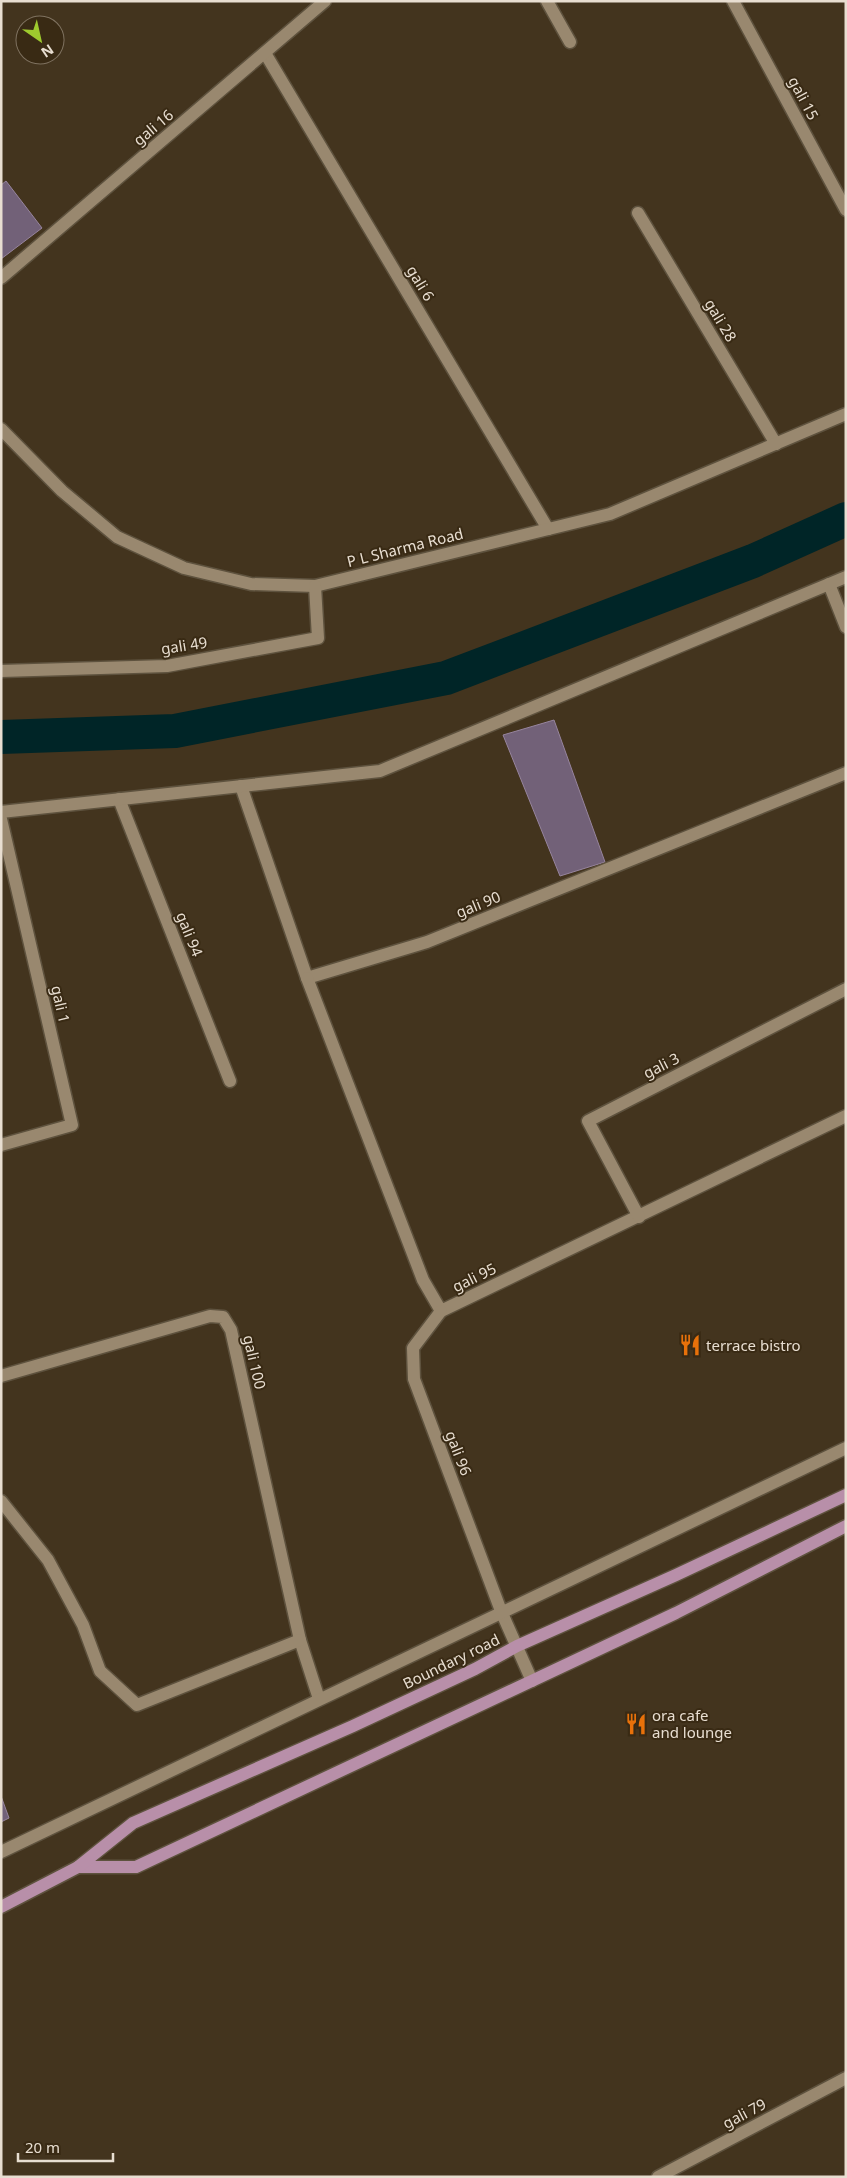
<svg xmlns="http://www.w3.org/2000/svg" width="847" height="2178" viewBox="0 0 847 2178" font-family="'Noto Sans',sans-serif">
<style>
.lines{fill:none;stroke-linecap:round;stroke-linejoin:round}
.canal{stroke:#002527;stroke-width:34}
.building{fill:#726178;stroke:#97859e}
.minor-casing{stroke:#5e523e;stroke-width:15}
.major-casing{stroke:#5e523e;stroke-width:15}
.minor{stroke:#99886f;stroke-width:12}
.major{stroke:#b88fa9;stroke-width:12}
.labels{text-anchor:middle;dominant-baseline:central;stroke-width:4;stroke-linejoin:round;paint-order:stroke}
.street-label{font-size:15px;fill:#e8ded1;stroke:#392a14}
.poi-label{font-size:15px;fill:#e8ded1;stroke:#392a14;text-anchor:start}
</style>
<rect width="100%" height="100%" fill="#43341e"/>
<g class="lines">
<polyline class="canal" points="1,737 175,731 446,678 753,561 846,519"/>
</g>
<g class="building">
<polygon points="6,181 42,228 1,259 1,185"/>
<polygon points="554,720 605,862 560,876 503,735"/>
<polygon points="1,1796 9,1818 1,1822"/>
</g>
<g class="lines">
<g class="minor-casing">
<g id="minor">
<polyline points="547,1 570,42"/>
<polyline points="733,1 846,210"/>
<polyline points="265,53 548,529"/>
<polyline points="638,213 776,444"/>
<polyline points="1,278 325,1"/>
<polyline points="1,429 62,491 117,537 184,568 251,584 315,586 610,514 846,414"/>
<polyline points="829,584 846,627"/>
<polyline points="1,671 167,666 318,638 315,586"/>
<polyline points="241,786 307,978 427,942 846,773"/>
<polyline points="119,799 230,1081"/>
<polyline points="1,812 380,771 846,577"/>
<polyline points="1,819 72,1125 1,1145"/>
<polyline points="307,978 423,1280 441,1311 846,1116"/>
<polyline points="639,1217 588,1121 846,989"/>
<polyline points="441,1311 413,1348 414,1379 501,1611 532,1681"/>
<polyline points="1,1376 210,1316 223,1317 231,1330 300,1640 319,1699"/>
<polyline points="1,1501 48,1560 83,1625 100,1671 137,1705 300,1640"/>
<polyline points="1,1852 846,1448"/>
<polyline points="658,2177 846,2078"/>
</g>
</g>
<g class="major-casing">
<g id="major">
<polyline points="78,1867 136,1867 676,1613 846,1526"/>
<polyline points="1,1907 78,1867 133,1823 353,1726 475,1669 517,1646 676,1575 846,1495"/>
</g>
</g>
<use href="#minor" class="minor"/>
<use href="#major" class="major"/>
</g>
<defs>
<g id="restaurant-bare" transform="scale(1.725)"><path d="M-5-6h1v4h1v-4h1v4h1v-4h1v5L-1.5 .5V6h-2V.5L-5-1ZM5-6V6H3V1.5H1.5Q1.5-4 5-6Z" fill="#e8710a" stroke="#392a14" stroke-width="2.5" paint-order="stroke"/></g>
</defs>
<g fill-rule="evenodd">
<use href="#restaurant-bare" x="690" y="1345"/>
<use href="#restaurant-bare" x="636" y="1724"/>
</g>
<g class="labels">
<g class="street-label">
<text transform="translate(804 98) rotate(62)">gali 15</text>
<text transform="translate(153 127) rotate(-40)">gali 16</text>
<text transform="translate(421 283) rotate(59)">gali 6</text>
<text transform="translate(721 320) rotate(59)">gali 28</text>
<text transform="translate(405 547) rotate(-14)">P L Sharma Road</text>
<text transform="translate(184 645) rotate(-9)">gali 49</text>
<text transform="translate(478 904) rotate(-22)">gali 90</text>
<text transform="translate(190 934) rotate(68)">gali 94</text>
<text transform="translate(61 1004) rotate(77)">gali 1</text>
<text transform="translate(661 1065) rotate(-27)">gali 3</text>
<text transform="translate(474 1277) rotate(-26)">gali 95</text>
<text transform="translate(255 1362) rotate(77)">gali 100</text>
<text transform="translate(459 1453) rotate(69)">gali 96</text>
<text transform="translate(451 1661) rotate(-26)">Boundary road</text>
<text transform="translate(744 2113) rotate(-28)">gali 79</text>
</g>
<g class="poi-label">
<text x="706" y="1345">terrace bistro</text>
<text x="652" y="1715">ora cafe<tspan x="652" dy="17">and lounge</tspan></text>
</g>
</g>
<rect width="847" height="2178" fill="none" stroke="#e8ded1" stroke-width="5"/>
<g transform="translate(40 40) rotate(146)"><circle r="24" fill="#392a14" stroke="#7f7260"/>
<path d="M0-4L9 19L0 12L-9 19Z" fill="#9eca2e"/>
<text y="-8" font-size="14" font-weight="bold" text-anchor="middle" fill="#e8ded1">N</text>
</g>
<path d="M18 2153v8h95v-8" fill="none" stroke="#e8ded1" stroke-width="2.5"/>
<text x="25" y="2153" font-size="15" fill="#e8ded1" stroke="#392a14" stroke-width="4" paint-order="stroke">20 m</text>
</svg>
